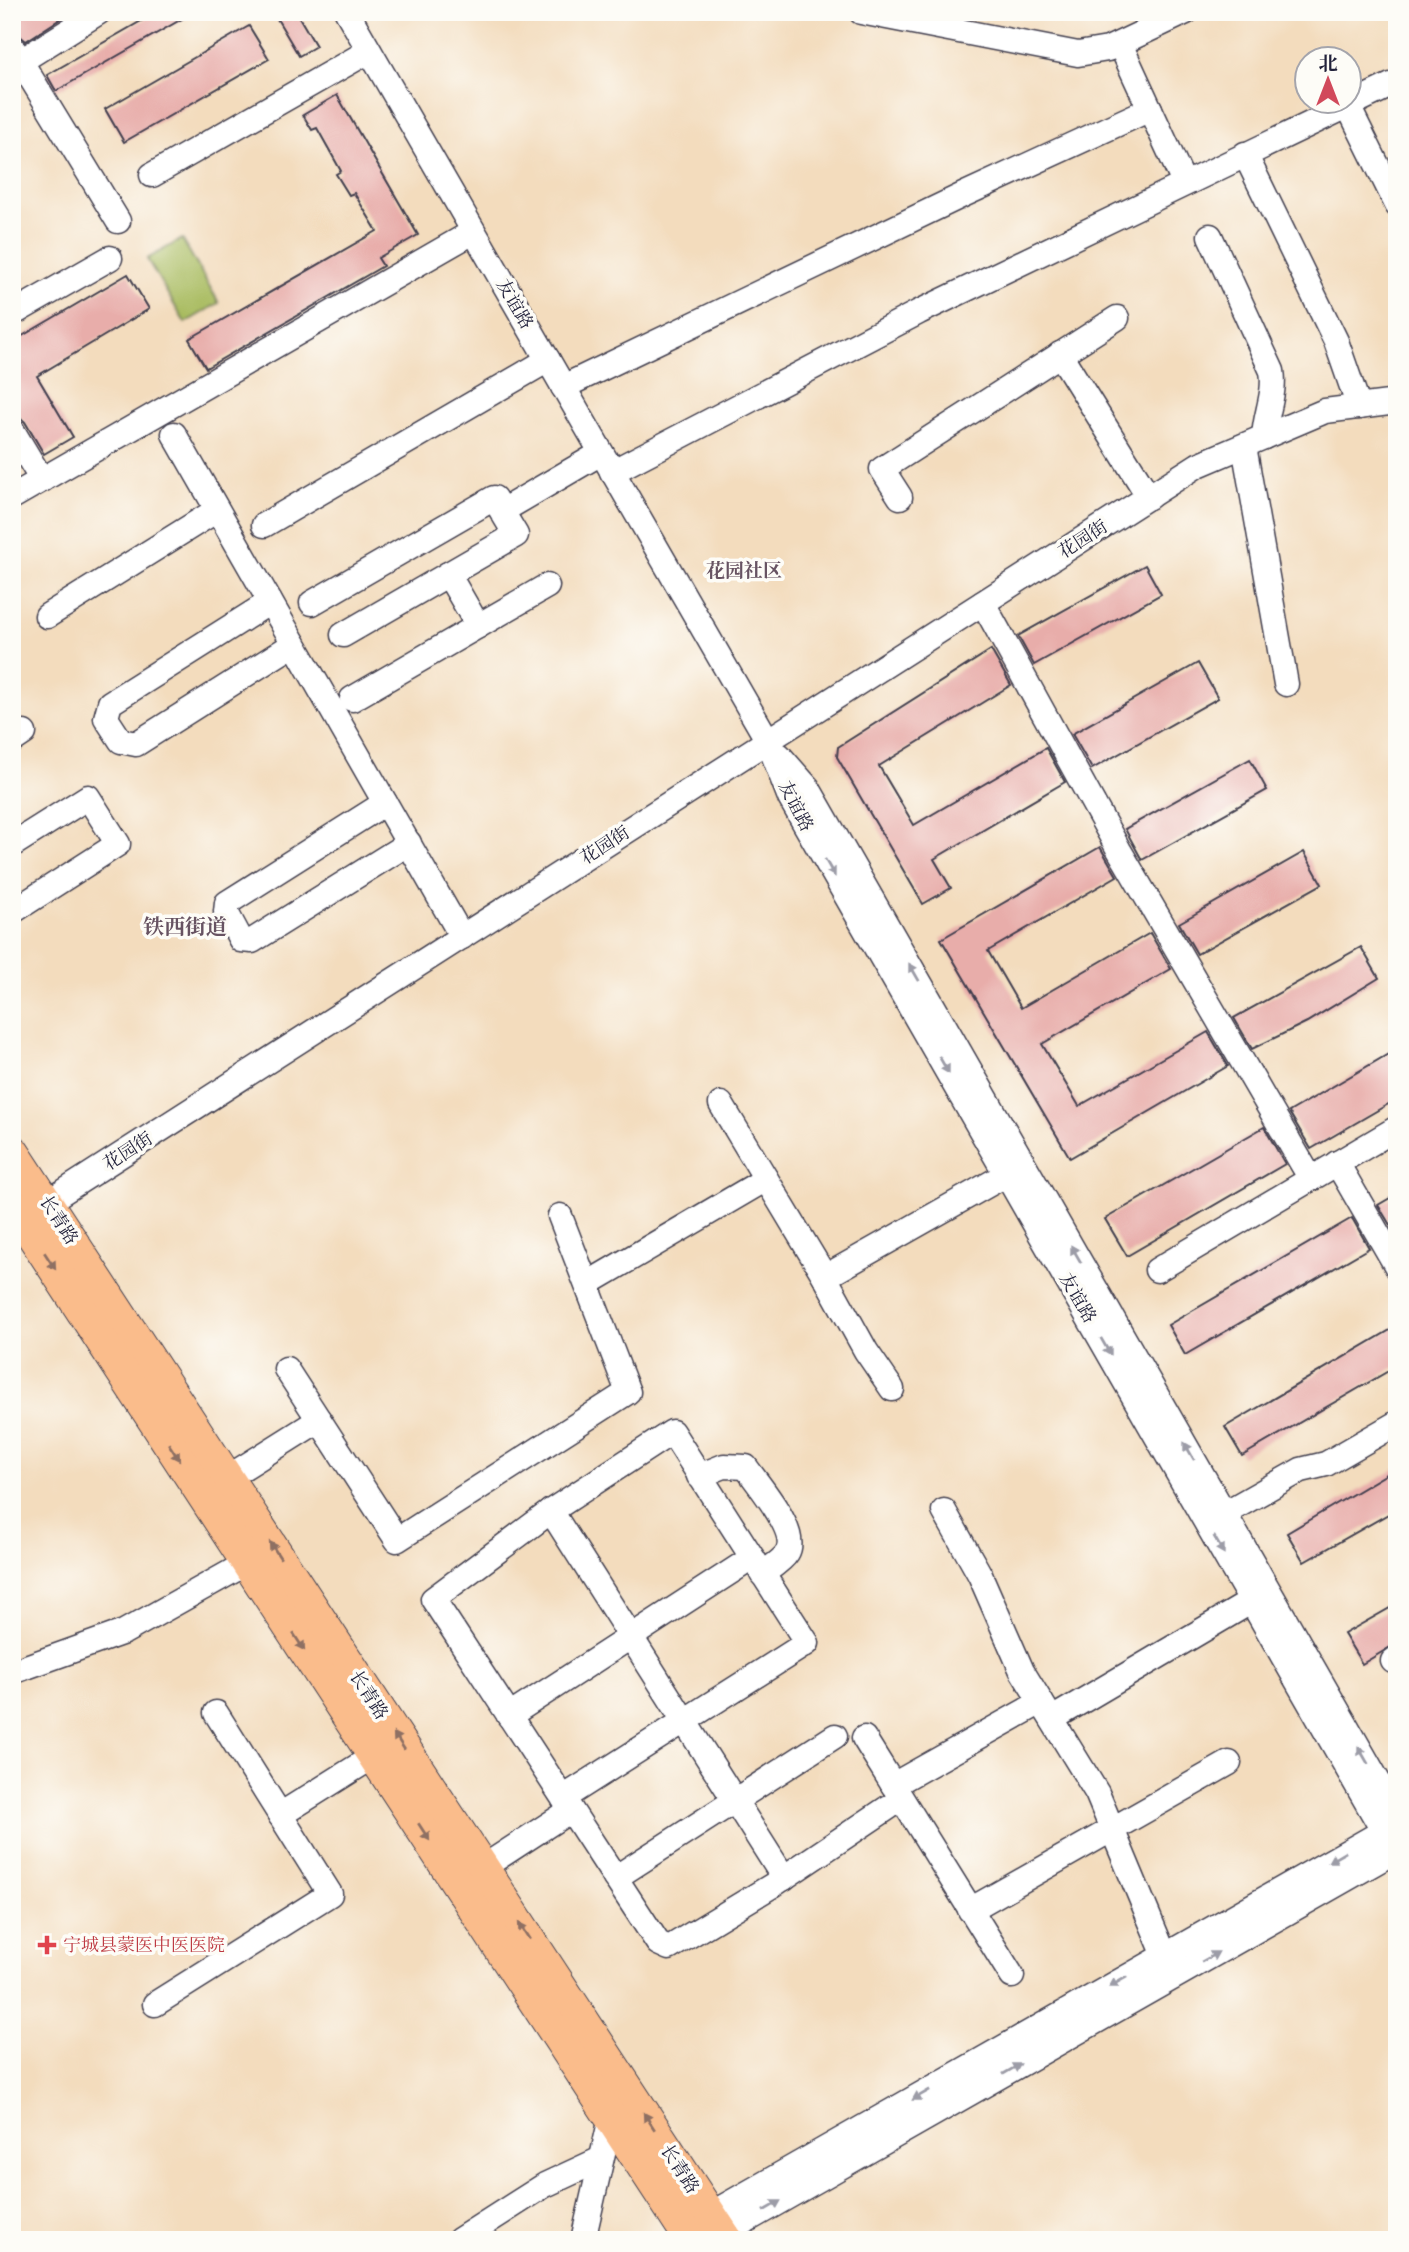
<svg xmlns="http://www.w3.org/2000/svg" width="1409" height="2252" viewBox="0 0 1409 2252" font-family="'Libre Caslon Text','Noto Serif SC',serif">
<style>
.green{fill:#a9bc60;stroke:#666f4e;stroke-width:2}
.building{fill:#e8adaa}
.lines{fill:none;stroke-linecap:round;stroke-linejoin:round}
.minor-casing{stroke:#413e4e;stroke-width:27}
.major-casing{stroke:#413e4e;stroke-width:34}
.minor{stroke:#fff;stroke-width:24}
.major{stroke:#fabc8b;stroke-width:32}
.oneway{fill:#9c9ca7}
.oneway2{fill:#8e6f63}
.health-dot{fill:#e0444e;stroke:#fdfcf7;stroke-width:2.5}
.labels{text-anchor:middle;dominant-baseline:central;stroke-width:7;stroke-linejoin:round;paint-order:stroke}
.street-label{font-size:18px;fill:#22223b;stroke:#fdfcf7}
.health-label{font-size:18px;fill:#be3a42;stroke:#fdfcf7;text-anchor:start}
.neighbourhood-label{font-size:19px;font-weight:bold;fill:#675362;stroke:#fdfcf7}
.quarter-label{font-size:21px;font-weight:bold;fill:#675362;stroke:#fdfcf7}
</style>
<rect width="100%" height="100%" fill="#fdfcf7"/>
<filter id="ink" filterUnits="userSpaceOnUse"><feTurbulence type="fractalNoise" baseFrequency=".0143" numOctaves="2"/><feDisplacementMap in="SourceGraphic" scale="14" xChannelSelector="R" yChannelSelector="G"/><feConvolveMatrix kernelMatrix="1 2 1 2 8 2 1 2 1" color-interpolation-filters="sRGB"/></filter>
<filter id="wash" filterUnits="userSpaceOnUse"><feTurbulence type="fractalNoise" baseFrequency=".00686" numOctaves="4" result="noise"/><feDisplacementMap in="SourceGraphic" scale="28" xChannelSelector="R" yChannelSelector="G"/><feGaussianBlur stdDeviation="1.57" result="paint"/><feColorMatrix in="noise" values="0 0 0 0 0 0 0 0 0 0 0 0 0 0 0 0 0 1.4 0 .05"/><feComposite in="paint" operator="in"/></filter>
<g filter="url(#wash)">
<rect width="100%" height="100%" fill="#f3dcbd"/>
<polygon class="green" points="182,239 219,303 185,323 147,259"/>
<g id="blocks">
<g class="building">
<polygon points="12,12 71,12 26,41 12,29"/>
<polygon points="157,12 194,12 56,91 47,75"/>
<polygon points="273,12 296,12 316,46 299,56"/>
<polygon points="249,26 269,59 124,142 105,109"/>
<polygon points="337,95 418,235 378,258 383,266 206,368 189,339 377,231 354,193 349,195 336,174 341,171 317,128 312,130 303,115"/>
<polygon points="128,274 149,309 37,376 73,437 44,454 25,422 12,410 12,342"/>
<polygon points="1145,565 1161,594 1034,665 1018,636"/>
<polygon points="991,650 1011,685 879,766 914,825 1046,748 1065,782 934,859 951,888 923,904 837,757 838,747"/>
<polygon points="1198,663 1218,698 1092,769 1072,734"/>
<polygon points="1250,759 1267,790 1142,860 1125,829"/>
<polygon points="1100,847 1117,876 988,951 1021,1008 1150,933 1171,969 1042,1044 1079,1106 1208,1032 1228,1066 1070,1158 941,939"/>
<polygon points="1304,852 1322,884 1197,954 1179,923"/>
<polygon points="1361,947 1379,978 1307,1022 1252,1049 1234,1018"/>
<polygon points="1397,1049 1397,1099 1311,1149 1289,1112"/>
<polygon points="1264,1127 1285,1164 1127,1256 1105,1219"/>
<polygon points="1397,1194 1397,1232 1395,1233 1378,1205"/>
<polygon points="1352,1218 1369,1248 1185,1355 1168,1325"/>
<polygon points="1397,1326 1397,1366 1242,1456 1225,1427"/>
<polygon points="1397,1468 1397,1509 1304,1562 1287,1533"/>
<polygon points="1397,1604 1397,1643 1362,1664 1344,1634"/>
</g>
</g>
</g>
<g filter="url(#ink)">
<use href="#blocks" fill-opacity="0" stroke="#413e4e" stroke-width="2"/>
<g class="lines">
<g class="minor-casing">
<g id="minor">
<polyline points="347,12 768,741 790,798 1397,1855"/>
<polyline points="861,12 1078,54 1108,49 1186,12"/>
<polyline points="1120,44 1184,183"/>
<polyline points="12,47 118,221"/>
<polyline points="21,61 99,12"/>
<polyline points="1348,106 1397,205"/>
<polyline points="1245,154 1336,341 1359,407"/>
<polyline points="152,175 369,51"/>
<path d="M1210 236 1272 371C1276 393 1265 415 1264 437"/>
<polyline points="12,314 110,258"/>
<polyline points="1060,354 1149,497"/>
<polyline points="563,387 963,195 1150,109"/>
<polyline points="12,430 42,480"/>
<polyline points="174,434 462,937"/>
<polyline points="1244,446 1286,684"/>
<polyline points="612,472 919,312 1391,85"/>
<polyline points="12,497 473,232"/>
<polyline points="900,497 882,469 1117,318"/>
<polyline points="502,511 601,453"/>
<polyline points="264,525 548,360"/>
<polyline points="448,574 478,626"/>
<polyline points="270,602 110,703 106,718 121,741 136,744 294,644"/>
<polyline points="312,603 494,498 516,535 343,635"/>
<polyline points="983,603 1119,850 1311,1179"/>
<polyline points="47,616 217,510"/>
<polyline points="352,699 547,586"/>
<polyline points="12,741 24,733"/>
<polyline points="779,755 808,788 1397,1814"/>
<polyline points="385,803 227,903 226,912 241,940 252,941 409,843"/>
<polyline points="12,845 88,797 118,844 12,912"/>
<polyline points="721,1104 825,1277 866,1351 892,1389"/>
<polyline points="1337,1163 1397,1267"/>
<polyline points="32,1212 1198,465 1325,411 1397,402"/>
<polyline points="1157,1270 1397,1128"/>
<polyline points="825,1277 1007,1174"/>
<polyline points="587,1284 766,1179"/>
<polyline points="286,1369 397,1540 628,1392 560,1216"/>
<path d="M699 1476 724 1466 746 1467C759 1486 800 1532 787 1553 782 1561 770 1568 762 1574"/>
<polyline points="227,1478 319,1420"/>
<polyline points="551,1511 784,1878"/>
<polyline points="944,1511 980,1575 1022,1671 1097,1793 1165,1956"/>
<polyline points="1225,1513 1301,1470 1326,1464 1397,1423"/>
<polyline points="1393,1661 1397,1658"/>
<polyline points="12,1672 124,1632 247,1563"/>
<polyline points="509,1716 752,1558"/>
<polyline points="1052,1719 1252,1601"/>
<polyline points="864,1738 1012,1976"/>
<polyline points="893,1785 1041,1702"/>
<polyline points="563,1798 807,1643 672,1432 551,1511 433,1599 658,1943 669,1948 773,1885 889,1807"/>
<polyline points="280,1815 374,1756"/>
<polyline points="482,1868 571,1810"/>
<polyline points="615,1878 835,1736"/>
<polyline points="970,1910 1229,1763"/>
<polyline points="155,2004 330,1894 216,1713"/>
<polyline points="695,2223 1396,1824"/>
<polyline points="459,2240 545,2185 601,2159"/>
<polyline points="583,2240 611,2118"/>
<polyline points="712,2240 1397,1850"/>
</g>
</g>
<g class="major-casing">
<g id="major">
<polyline points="12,1150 727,2240"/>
<polyline points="12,1204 691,2240"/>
</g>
</g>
<use href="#minor" class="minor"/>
<use href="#major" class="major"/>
</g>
<defs><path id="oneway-solid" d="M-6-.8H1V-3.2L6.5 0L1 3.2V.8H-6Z" transform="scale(1.75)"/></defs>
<g class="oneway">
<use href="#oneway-solid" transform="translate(830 868) rotate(60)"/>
<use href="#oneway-solid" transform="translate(914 972) rotate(-120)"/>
<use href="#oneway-solid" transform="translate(944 1065) rotate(60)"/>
<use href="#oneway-solid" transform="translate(1076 1254) rotate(-120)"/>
<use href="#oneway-solid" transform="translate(1106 1347) rotate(60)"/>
<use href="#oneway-solid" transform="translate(1189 1451) rotate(-120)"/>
<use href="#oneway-solid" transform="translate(1219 1545) rotate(60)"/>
<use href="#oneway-solid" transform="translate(1363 1755) rotate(-120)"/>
<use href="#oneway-solid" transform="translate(1337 1857) rotate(150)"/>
<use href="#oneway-solid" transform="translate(1210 1957) rotate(-30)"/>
<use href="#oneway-solid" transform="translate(1118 1982) rotate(150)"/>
<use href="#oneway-solid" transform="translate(1012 2069) rotate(-30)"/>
<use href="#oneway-solid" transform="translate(921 2095) rotate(150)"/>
<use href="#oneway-solid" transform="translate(772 2206) rotate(-30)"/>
</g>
<g class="oneway2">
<use href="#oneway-solid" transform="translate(50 1261) rotate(57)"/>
<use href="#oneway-solid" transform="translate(174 1452) rotate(57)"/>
<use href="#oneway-solid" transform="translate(275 1550) rotate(-123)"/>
<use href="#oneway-solid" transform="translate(299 1642) rotate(57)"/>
<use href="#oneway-solid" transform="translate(399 1741) rotate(-123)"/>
<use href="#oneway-solid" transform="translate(424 1832) rotate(57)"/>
<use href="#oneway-solid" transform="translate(524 1931) rotate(-123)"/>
<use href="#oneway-solid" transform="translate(649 2121) rotate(-123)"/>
</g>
</g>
<path class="health-dot" d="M43.5 1934.5h7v7h7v7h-7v7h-7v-7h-7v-7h7z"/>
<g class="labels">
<g class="street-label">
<text transform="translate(515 304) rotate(60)">友谊路</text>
<text transform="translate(1083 539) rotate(-33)">花园街</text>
<text transform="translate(796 806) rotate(63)">友谊路</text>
<text transform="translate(605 845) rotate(-33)">花园街</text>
<text transform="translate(128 1151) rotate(-33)">花园街</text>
<text transform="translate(59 1220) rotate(57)">长青路</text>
<text transform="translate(1078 1298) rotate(60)">友谊路</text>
<text transform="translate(369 1695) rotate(57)">长青路</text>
<text transform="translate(680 2169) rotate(57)">长青路</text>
</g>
<g class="health-label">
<text x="63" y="1945">宁城县蒙医中医医院</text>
</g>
<g class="neighbourhood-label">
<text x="744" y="570">花园社区</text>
</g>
<g class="quarter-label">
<text x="185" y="926">铁西街道</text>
</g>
</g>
<rect width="1409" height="2252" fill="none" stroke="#fdfcf7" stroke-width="42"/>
<g transform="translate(1328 80)"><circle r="33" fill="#fdfcf7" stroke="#a5a5ac" stroke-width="2"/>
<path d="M0-5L12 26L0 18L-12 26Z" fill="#d1495b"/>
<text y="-10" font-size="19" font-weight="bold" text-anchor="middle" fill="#22223b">北</text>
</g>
</svg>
